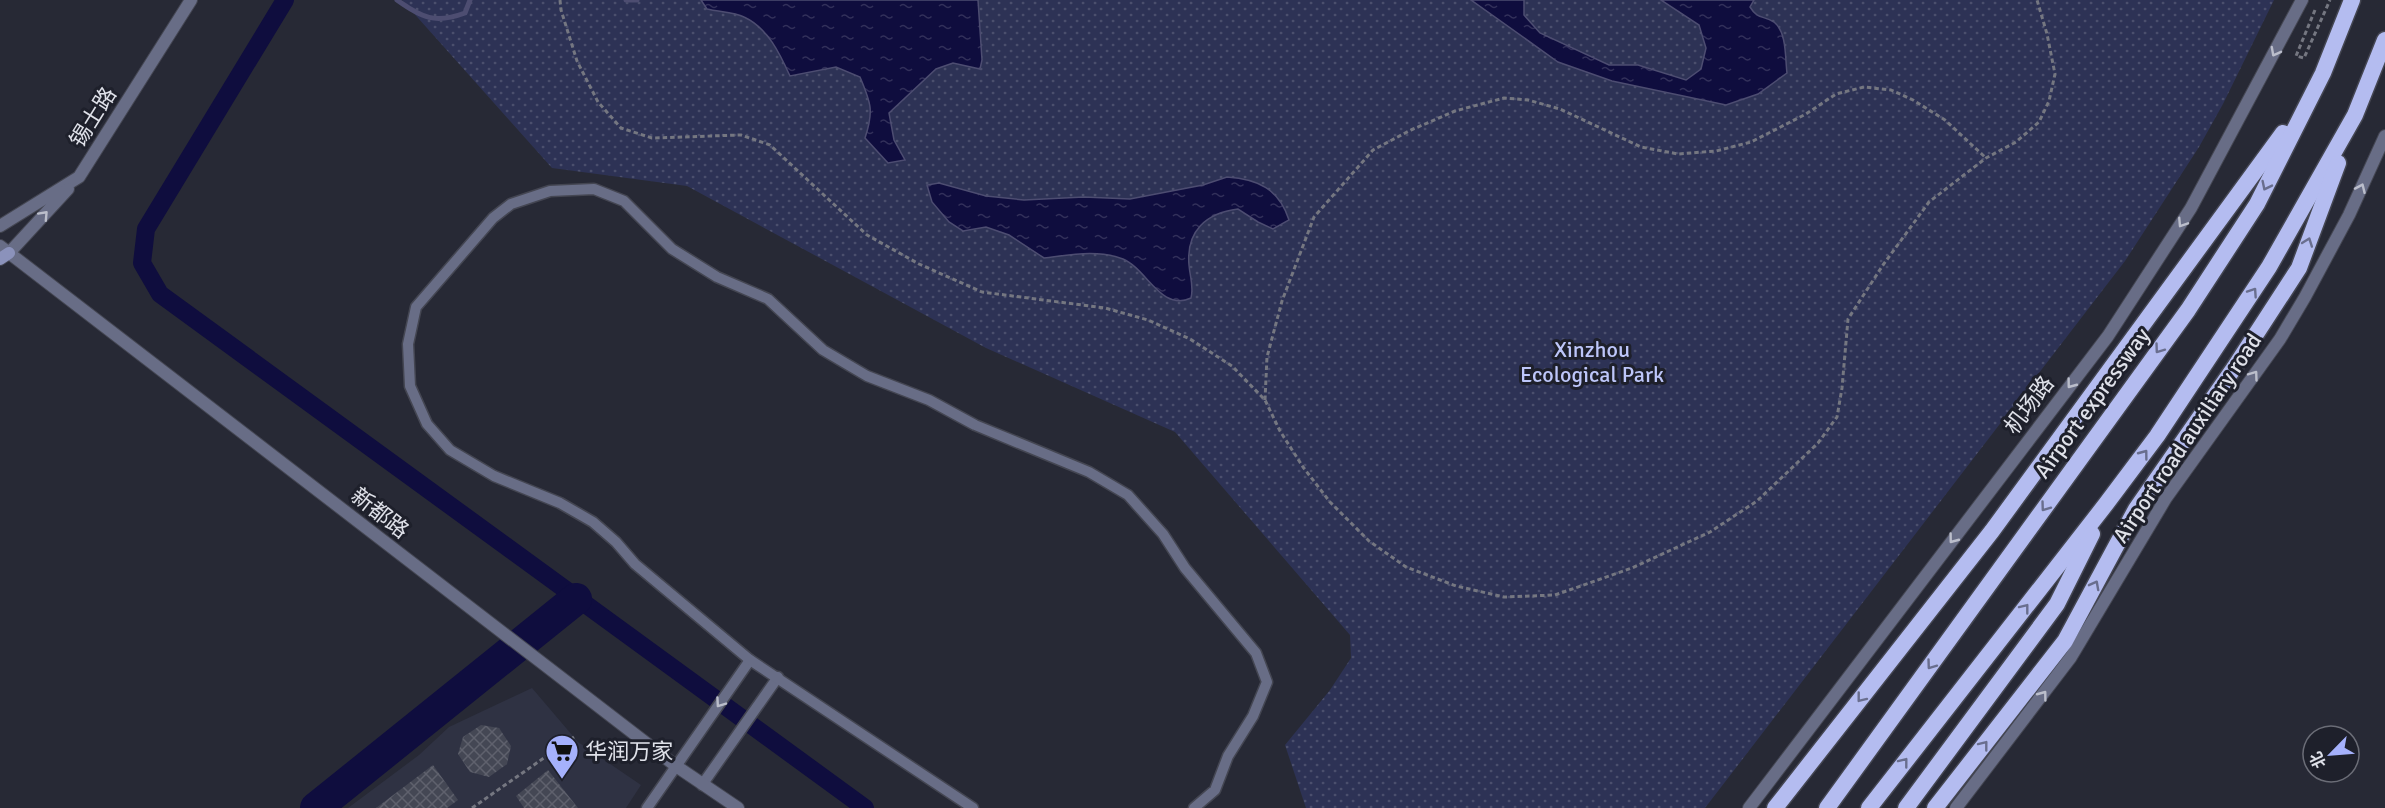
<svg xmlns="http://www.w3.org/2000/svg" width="2385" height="808" viewBox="0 0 2385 808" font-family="Signika,'Noto Sans SC',sans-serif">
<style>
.built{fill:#2f3243}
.park{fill:url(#park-dots)}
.water{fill:url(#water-ripples);stroke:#4d4d71;stroke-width:1.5}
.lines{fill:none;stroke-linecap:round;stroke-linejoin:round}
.stream{stroke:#4d4d71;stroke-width:5}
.canal{stroke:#0f0d3e;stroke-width:18}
.river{stroke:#0f0d3e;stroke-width:32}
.building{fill:url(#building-cross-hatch)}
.service-casing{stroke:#444652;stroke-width:13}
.tertiary-casing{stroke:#444652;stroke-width:14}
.secondary-casing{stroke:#444652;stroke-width:14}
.trunk-casing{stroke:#444652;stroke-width:19}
.path{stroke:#757781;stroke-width:3;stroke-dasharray:4.5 3;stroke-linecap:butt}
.service{stroke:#686d86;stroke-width:10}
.tertiary{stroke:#686d86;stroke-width:12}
.secondary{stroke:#8b92bb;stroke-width:12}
.trunk{stroke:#b4bcf0;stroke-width:16}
.oneway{stroke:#bbbecb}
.oneway2{stroke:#696e8e}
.labels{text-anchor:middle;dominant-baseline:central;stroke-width:6;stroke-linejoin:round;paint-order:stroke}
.street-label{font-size:22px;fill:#dfe1e9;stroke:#1e202b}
.park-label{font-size:22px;fill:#bdc6f9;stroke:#1e202b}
.poi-label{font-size:22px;fill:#dfe1e9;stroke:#1e202b;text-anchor:start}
</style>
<defs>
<pattern id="park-dots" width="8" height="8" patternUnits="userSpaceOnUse" patternTransform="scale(1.5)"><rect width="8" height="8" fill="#2d3255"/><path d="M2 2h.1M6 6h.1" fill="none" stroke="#4b4f6d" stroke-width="1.8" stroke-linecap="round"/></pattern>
<pattern id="water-ripples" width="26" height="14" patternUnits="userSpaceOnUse" patternTransform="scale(1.5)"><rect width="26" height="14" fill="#0f0d3e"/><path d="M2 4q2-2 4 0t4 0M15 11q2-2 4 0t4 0" fill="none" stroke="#32305a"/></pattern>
<pattern id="building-cross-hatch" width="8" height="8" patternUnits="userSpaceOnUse" patternTransform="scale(1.5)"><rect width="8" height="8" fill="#444754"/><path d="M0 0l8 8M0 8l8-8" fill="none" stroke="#5f616d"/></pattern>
</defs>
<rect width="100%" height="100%" fill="#272935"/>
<polygon class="built" points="532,688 578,742 641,785 626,808 348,808 419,755 449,727"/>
<polygon class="park" points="402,0 2274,0 2223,104 2199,147 2125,261 1705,808 1306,808 1285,745 1330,690 1351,658 1350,635 1175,432 986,348 687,186 552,168"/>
<g class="water">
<path d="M701 0H978L982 60 980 69 953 63 936 69 889 113 894 140 905 160 888 163 865 138C874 111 871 103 860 77L836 67 790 76C780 54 768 28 744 17 734 12 719 12 707 9Z"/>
<path d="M1471 0H1524V15L1540 33 1609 65H1638L1686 80 1701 69 1706 48 1699 25 1661 0H1754L1750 7C1758 20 1763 15 1774 22 1787 32 1785 58 1787 73L1758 94 1726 105 1612 81 1558 62Z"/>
<path d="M1227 177C1258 179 1279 189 1289 220L1273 229 1258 222 1238 209C1206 213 1186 231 1189 265 1190 278 1194 286 1191 298 1161 312 1147 269 1123 259 1097 249 1070 255 1044 258L1009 235 986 227 963 231 949 222 932 202 927 185 939 183 986 196 1024 200 1084 197 1130 199 1203 185Z"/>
</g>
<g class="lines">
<g class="stream">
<path d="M397 0C422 18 435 24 465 13L470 0"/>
<polyline points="626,0 637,0"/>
</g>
<polyline class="canal" points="285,0 146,229 142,263 160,294 865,808"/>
<polyline class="river" points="316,808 576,599"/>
</g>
<g class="building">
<polygon points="481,725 499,728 511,746 507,764 489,777 470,772 458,754 463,737"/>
<polygon points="433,765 458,800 447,808 376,808"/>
<polygon points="548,770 578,808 524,808 516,796"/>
</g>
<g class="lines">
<g class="service-casing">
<g id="service">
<polyline points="702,785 778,677"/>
<polyline points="647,808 750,660"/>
<polyline points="973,808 750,660 635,564 616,542 593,522 560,503 494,476 450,450 427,424 410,386 408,344 416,307 493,218 511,204 550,191 594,189 624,201 672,249 717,277 768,299 823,350 867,376 929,400 975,425 1089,472 1128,495 1163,534 1185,568 1256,653 1267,682 1253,716 1228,756 1215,790 1194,808"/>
</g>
</g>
<g class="tertiary-casing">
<g id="tertiary">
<polyline points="0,226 79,177 191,0"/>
<polyline points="0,246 676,766 738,808"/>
<polyline points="9,253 68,189"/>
<polyline points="1749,808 2108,336 2191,208 2302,0"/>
<polyline points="1956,808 2071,657 2166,498 2280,339 2305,297 2349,215 2385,136"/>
</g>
</g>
<g class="secondary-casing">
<polyline id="secondary" points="0,259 9,253"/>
</g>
<g class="trunk-casing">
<g id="trunk">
<polyline points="1775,808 1992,531 2283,133"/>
<polyline points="1827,808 2188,310 2257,204 2323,73 2352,0"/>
<polyline points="1869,808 2106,504 2157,436 2269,267 2355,115 2385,40"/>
<polyline points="1906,808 2057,604 2092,534"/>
<polyline points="1935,808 2065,641 2136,509 2234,368 2299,268 2338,163"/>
</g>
</g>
<g class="path">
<polyline points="560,0 561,10 577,61 598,102 621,128 652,138 741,135 770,145 867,235 919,264 982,292 1105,308 1148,320 1190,339 1232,366 1265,400 1280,431 1303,467 1330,502 1369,541 1406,567 1456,586 1504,597 1555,595 1632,568 1710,532 1757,501 1818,443 1837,417 1842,388 1848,319 1883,265 1929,202 1986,158 2016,142 2039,122 2049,101 2055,74 2047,34 2037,0"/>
<polyline points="2315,10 2296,56 2304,58 2330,0"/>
<polyline points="1265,400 1267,357 1282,301 1314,217 1373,150 1411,130 1455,111 1504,98 1528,100 1560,109 1641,147 1678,154 1716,151 1751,142 1806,114 1836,94 1864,87 1891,90 1913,100 1945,120 1986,158"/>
<polyline points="472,808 574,737"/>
</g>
<use href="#service" class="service"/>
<use href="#tertiary" class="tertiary"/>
<use href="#secondary" class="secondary"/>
<use href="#trunk" class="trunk"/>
</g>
<defs><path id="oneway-chevron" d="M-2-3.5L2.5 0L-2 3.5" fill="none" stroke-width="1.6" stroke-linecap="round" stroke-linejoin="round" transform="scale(1.5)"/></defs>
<g class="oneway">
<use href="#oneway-chevron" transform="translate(2275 52) rotate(118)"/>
<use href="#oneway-chevron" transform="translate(2361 188) rotate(-66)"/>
<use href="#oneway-chevron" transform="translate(44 215) rotate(-47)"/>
<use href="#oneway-chevron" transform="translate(2182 223) rotate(123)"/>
<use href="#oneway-chevron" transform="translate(2254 375) rotate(-54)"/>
<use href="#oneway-chevron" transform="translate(2071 384) rotate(127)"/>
<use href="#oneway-chevron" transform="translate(1953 539) rotate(127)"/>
<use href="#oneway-chevron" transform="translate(2043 695) rotate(-53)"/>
<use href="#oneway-chevron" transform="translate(720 703) rotate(125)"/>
</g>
<g class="oneway2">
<use href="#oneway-chevron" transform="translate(2266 186) rotate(116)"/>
<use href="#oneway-chevron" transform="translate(2308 242) rotate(-70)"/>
<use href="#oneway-chevron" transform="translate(2253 292) rotate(-56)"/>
<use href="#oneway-chevron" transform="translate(2159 349) rotate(126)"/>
<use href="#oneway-chevron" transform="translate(2144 454) rotate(-53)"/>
<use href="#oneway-chevron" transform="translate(2045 507) rotate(126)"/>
<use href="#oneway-chevron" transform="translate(2095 585) rotate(-62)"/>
<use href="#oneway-chevron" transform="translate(2025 608) rotate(-52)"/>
<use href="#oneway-chevron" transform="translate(1931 665) rotate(126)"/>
<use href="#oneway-chevron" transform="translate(1861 698) rotate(128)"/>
<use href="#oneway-chevron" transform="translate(1984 745) rotate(-52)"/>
<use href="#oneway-chevron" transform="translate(1904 762) rotate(-52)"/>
</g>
<defs>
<g id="supermarket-pin" transform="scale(1.725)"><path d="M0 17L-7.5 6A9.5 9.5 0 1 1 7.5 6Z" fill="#a5b1fc" stroke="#1e202b"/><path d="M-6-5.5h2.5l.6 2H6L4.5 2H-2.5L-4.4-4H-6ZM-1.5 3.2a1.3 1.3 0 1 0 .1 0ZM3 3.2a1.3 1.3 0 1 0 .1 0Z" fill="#111"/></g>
</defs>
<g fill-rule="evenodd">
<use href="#supermarket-pin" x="562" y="751"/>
</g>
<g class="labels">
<g class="street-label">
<text transform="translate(93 117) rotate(-58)">锡士路</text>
<text transform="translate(2092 403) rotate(-54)">Airport expressway</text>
<text transform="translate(2029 405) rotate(-53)">机场路</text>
<text transform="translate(2187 438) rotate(-56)">Airport road auxiliary road</text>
<text transform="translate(380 513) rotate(38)">新都路</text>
</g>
<g class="park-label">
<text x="1592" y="349">Xinzhou<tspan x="1592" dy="25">Ecological Park</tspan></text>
</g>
<g class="poi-label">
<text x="585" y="751">华润万家</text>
</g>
</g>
<g transform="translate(2331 754) rotate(245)"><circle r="28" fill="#1e202b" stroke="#6b6d77" stroke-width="1.5"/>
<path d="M0-4.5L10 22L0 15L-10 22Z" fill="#a5b1fc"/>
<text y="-9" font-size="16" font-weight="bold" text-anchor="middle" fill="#dfe1e9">北</text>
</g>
</svg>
